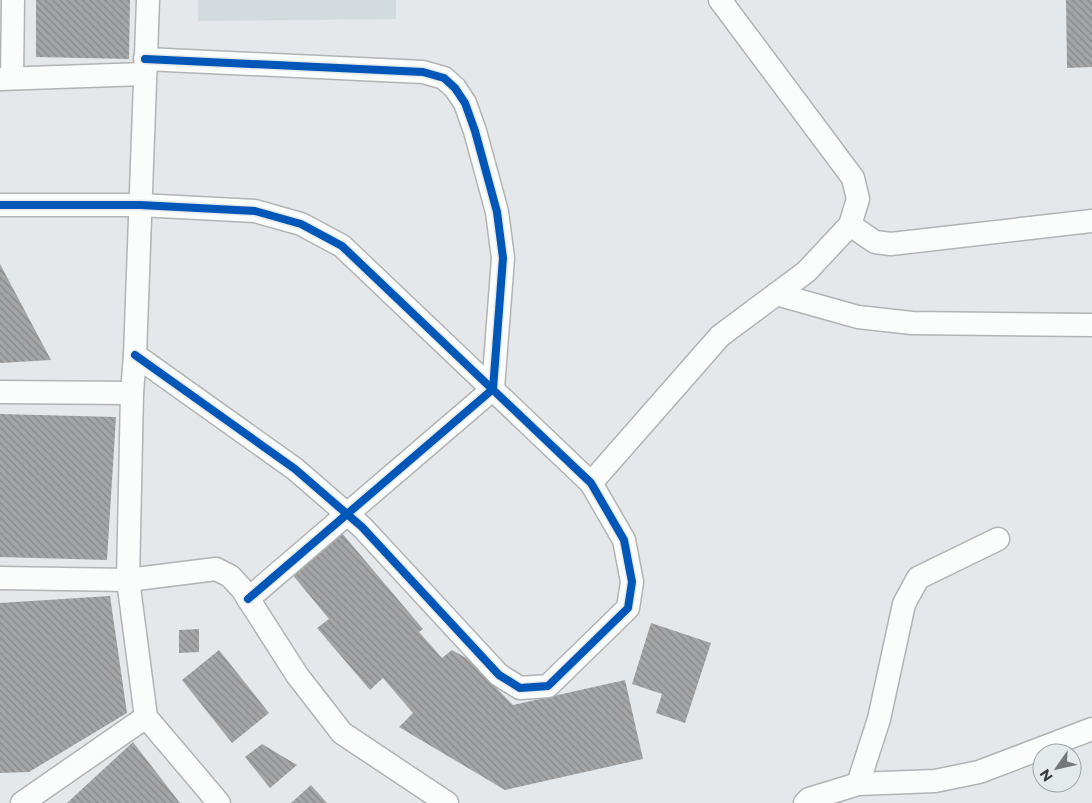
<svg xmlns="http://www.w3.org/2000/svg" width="1092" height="803" viewBox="0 0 1092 803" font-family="Montserrat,sans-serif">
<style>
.built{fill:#d3dbdf}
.building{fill:url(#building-back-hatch)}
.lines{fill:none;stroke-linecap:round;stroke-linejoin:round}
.minor-casing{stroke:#b1b3b4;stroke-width:25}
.minor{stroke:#fbfcfc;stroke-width:22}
.cycleway-casing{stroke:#e4e9eb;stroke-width:11}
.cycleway{stroke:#0057b8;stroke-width:8}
</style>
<defs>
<pattern id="building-back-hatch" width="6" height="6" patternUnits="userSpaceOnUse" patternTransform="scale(1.25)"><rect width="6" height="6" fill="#a4a5a6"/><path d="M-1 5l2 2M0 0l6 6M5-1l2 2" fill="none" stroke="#878788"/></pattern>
</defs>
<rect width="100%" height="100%" fill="#e5e8ea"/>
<polygon class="built" points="198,0 396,0 396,19 198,21"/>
<g class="building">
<polygon points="36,0 130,0 129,59 36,57"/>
<polygon points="1066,0 1092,0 1092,67 1067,68"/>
<polygon points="0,264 51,360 0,363"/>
<polygon points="0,414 116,417 107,560 0,557"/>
<polygon points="341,532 423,629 419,632 442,658 452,650 468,659 513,705 625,680 643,759 505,790 399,727 413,713 383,678 370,690 317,628 329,619 291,573"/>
<polygon points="110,596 127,713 29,772 0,773 0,603"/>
<polygon points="651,623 711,643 685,723 656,713 662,694 632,684"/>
<polygon points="199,629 199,652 179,653 179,630"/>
<polygon points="219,650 269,713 232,743 182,680"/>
<polygon points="133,742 180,803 67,803"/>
<polygon points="262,744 297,765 270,788 245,757"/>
<polygon points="311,785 327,803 291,803"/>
</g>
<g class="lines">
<g class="minor-casing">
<g id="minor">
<polyline points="148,0 135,355 132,393 128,580 146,717 219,803"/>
<polyline points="145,59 423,72 444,78 455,88 465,103 475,131 497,212 503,258 493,389 248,599"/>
<polyline points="12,78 13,0"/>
<polyline points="0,79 144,74"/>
<polyline points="0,205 140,205 255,211 301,224 342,246 591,483 624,540 632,582 628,608 548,686 520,688 499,675 362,527 295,469 135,355"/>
<polyline points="850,225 875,242 891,244 1092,221"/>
<polyline points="776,294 858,317 912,323 1092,325"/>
<polyline points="0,392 132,393"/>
<polyline points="591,483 720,336 806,272 850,225 858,199 853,178 720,0"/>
<polyline points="0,578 128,580 216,569 230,576 242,589 297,675 342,733 447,803"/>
<polyline points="858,784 879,719 904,604 918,578 998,539"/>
<polyline points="22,803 146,717"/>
<polyline points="805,803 809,799 858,784 935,781 979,772 1092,729"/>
</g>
</g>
<use href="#minor" class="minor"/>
<g class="cycleway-casing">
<g id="cycleway">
<polyline points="145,59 423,72 444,78 455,88 465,103 475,131 497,212 503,258 493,389 248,599"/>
<polyline points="0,205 140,205 255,211 301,224 342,246 591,483 624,540 632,582 628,608 548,686 520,688 499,675 362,527 295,469 135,355"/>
</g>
</g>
<use href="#cycleway" class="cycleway"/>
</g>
<g transform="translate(1057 768) rotate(236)"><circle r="24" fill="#e4e9eb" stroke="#9fa3a5"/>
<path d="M0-4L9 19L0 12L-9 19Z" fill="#757778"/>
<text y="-8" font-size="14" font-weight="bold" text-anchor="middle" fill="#383a3b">N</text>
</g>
</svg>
